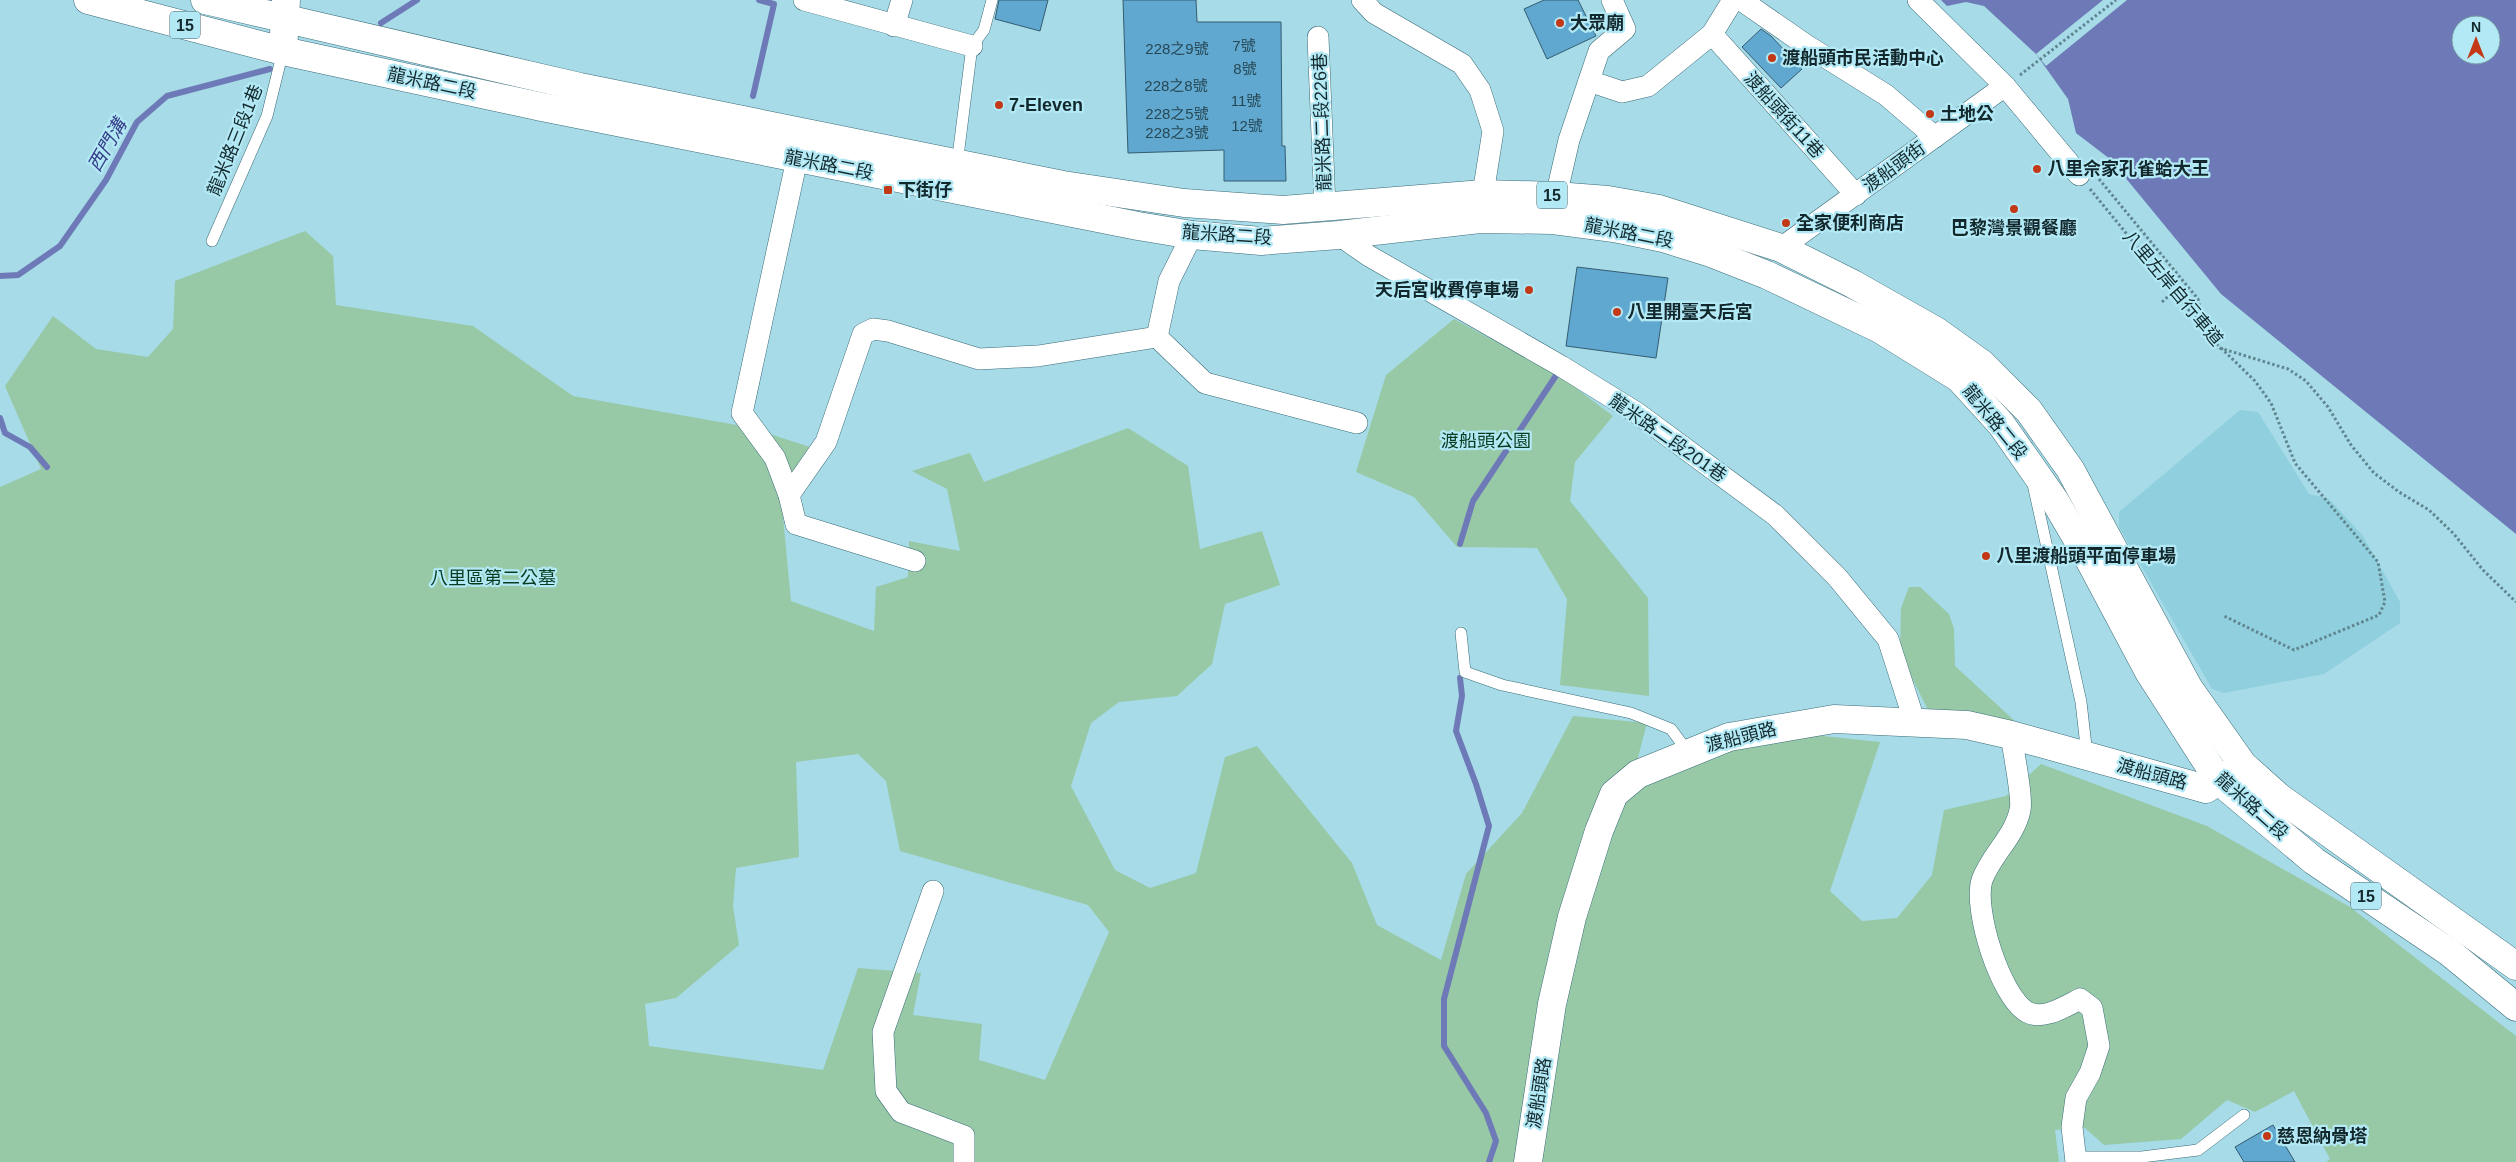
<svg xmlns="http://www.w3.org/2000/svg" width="2516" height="1162" viewBox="0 0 2516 1162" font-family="Helvetica,'Noto Sans TC',sans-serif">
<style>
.built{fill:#90cfdd}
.green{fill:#97c9a6;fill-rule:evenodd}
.water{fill:#6e7ab7;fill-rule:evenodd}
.pier{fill:#a6dbe7}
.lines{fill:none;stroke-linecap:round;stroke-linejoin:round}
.stream{stroke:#6e7ab7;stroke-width:6}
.building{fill:#60a8d0;stroke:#355c72}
.lane-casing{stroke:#396b77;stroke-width:12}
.street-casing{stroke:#396b77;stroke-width:22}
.secondary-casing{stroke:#396b77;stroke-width:29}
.primary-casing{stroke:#396b77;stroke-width:29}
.path{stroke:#5f858e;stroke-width:3;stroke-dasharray:2.5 2.5;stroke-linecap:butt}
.lane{stroke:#fff;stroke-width:11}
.street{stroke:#fff;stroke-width:21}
.secondary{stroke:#fff;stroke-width:28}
.primary{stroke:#fff;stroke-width:28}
.poi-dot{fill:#c33918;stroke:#b3e8f5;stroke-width:2}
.labels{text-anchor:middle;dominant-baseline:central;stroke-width:4.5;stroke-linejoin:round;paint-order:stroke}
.number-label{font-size:15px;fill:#264855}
.shield{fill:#b3e8f5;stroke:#426268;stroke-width:1}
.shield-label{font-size:16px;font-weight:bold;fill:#12282c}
.poi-label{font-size:18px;font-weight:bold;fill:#12282c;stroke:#b3e8f5;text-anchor:start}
.street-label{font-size:18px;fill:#12282c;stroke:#b3e8f5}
.park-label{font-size:18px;fill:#073c20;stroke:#b3e8f5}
.water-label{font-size:19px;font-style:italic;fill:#353e88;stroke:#b3e8f5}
</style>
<rect width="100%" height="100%" fill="#a6dbe7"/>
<polygon class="built" points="2240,410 2258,412 2309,494 2329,499 2363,536 2400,602 2400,623 2324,674 2224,693 2212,689 2119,527 2119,512"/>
<g class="green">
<path d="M305 231 333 256 336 305 473 326 573 396 748 427 810 447 783 517 791 601 874 631 876 587 908 577 909 541 960 551 947 489 912 471 970 453 984 482 1128 428 1188 466 1200 549 1262 531 1280 585 1225 604 1212 664 1177 696 1119 702 1091 723 1071 786 1115 870 1150 888 1196 873 1225 757 1257 746 1352 863 1377 925 1441 960 1466 874 1522 813 1573 716 1647 723 1630 788 1776 731 1880 742 1830 891 1862 921 1897 918 1932 875 1944 810 2006 796 2041 764 2207 826 2350 907 2516 1036V1162H2326L2330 1159 2294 1091 2255 1112 2227 1100 2181 1139 2104 1145 2085 1128 2055 1130 2059 1162H0V487L41 469 5 386 53 316 96 349 148 357 173 329 175 281ZM858 754 886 781 900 851 1088 905 1109 932 1045 1080 979 1060 982 1024 913 1015 921 973 858 968 823 1070 649 1046 645 1004 676 998 739 945 733 906 736 868 799 857 796 762Z"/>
<polygon points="1454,319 1561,377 1613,416 1575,462 1570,501 1648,598 1649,696 1560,685 1567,599 1537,548 1457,547 1414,497 1356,472 1386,375"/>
<polygon points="1909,587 1920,587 1949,614 1954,629 1955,666 2018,724 1929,712 1900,654 1901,608"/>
</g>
<path class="water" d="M1941 0H2516V534L2221 294 2110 159 2076 133 2068 99 2036 54 1984 6 1966 2 1947 6ZM2461 25H2491V55H2461Z"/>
<polygon class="pier" points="2103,0 2127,0 2046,66 2036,54"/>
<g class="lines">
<g class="stream">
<polyline points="381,23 417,0"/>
<polyline points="753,96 774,4 759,0"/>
<polyline points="0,276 18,275 60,246 106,180 137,122 167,96 270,69"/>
<polyline points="0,418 5,433 30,447 47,467"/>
<polyline points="1460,544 1473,501 1557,374"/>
<polyline points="1460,678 1462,696 1456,731 1476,784 1489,826 1444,999 1444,1046 1486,1113 1496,1141 1489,1162"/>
</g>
</g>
<g class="building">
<polygon points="999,0 1048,0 1040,31 995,19"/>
<polygon points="1123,0 1196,0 1197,22 1281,22 1282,146 1285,146 1286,181 1224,181 1224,150 1128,153"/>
<polygon points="1544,0 1578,0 1596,36 1547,59 1524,9"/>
<polygon points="1761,29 1771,36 1802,69 1781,88 1742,47"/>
<polygon points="1577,267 1668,278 1656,358 1566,346"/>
<polygon points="2273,1125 2295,1162 2244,1162 2235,1147"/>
</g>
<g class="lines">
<g class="lane-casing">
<g id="lane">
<polyline points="957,164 972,46 984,30 992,0"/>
<polyline points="212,241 267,116 283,51"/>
<polyline points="2033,484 2081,702 2087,755"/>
<polyline points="1461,633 1465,672 1502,685 1631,713 1671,729 1688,752"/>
<polyline points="2075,1157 2142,1157 2198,1150 2244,1115"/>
</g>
</g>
<g class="street-casing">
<g id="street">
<polyline points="804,0 972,46"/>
<polyline points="1362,0 1374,13 1462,64 1480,90 1493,131 1483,194"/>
<polyline points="1741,0 1806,45 1886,95 1935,137"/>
<polyline points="1918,0 2005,86 2079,175"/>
<polyline points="894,26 902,0"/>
<polyline points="1712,34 1856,195"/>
<polyline points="1318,37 1325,208"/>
<polyline points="1589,81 1622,92 1648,86 1712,34 1733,0"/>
<polyline points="797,159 742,413 775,458 789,495 796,524 915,561"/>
<polyline points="1556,196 1569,140 1599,51 1625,29 1612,0"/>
<polyline points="1339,235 1369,256 1561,366 1637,413 1775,515 1837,577 1888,639 1915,723"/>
<polyline points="1781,248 2005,86"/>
<polyline points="1157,337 1205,383 1357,423"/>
<polyline points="789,495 826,442 863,334 873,329 888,331 979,359 1038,356 1157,337 1169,281 1192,235"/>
<path d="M2011 735C2013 749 2023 799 2020 810 2015 836 1991 855 1982 880 1973 909 2000 996 2027 1012 2043 1021 2066 1006 2080 999L2092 1008 2099 1046 2090 1073 2076 1098 2072 1127 2076 1162"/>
<polyline points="933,891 883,1032 886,1091 901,1112 964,1136 964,1162"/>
</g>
</g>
<g class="secondary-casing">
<g id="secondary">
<polyline points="283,51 286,0"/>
<polyline points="1528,1162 1552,1004 1572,917 1599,831 1614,794 1638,774 1729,737 1834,719 1967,725 2011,735 2206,789 2239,767"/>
</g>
</g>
<g class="primary-casing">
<g id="primary">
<polyline points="88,0 283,51 542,107 1138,226 1192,235 1261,241 1339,235 1480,219 1553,220 1614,228 1663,238 1711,253 1767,275 1880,329 1959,378 2001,424 2055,501 2090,561 2149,672 2219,781 2314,861 2449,952 2516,1007"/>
<polyline points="205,0 580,87 1063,185 1184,203 1283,210 1483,194 1556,196 1608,200 1659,209 1781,248 1853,284 1936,331 1982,364 2029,411 2070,469 2188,687 2243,765 2280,798 2516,966"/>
</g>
</g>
<g class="path">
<polyline points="2020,75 2116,0"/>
<polyline points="2099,179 2198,299 2204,327"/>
<polyline points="2090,189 2220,348 2288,369 2306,381 2328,407 2351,445 2374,473 2399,492 2429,510 2453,533 2483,570 2516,602"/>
<polyline points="2162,302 2174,291"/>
<polyline points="2221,348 2255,381 2271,403 2295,463 2378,562 2385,602 2379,615 2294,650 2224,616"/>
</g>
<use href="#lane" class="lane"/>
<use href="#street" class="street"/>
<use href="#secondary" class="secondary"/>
<use href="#primary" class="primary"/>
</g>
<g class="poi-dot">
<circle cx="1560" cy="23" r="5"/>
<circle cx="1772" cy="58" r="5"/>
<circle cx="999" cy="105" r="5"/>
<circle cx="1930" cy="114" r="5"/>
<circle cx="2037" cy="169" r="5"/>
<rect x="883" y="185" width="10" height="10" rx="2.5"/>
<circle cx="2014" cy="209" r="5"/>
<circle cx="1786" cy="223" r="5"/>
<circle cx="1529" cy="290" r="5"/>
<circle cx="1617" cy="312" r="5"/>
<circle cx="1986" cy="556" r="5"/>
<circle cx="2267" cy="1136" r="5"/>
</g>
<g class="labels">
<g class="number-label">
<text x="1244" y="45">7號</text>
<text x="1177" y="48">228之9號</text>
<text x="1245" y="68">8號</text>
<text x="1176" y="85">228之8號</text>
<text x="1246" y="100">11號</text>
<text x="1177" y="113">228之5號</text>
<text x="1247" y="125">12號</text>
<text x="1177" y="132">228之3號</text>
</g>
<g class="shield">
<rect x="170" y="11.5" width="30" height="27" rx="4"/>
<rect x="1537" y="181.5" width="30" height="27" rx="4"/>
<rect x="2351" y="882.5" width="30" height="27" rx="4"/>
</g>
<g class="shield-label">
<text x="185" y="25">15</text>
<text x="1552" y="195">15</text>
<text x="2366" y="896">15</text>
</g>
<g class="poi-label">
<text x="1570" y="23">大眾廟</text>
<text x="1782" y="58">渡船頭市民活動中心</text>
<text x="1009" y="105">7-Eleven</text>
<text x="1940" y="114">土地公</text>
<text x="2047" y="169">八里佘家孔雀蛤大王</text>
<text x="898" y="190">下街仔</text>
<text x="1796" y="223">全家便利商店</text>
<text x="2014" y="228" text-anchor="middle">巴黎灣景觀餐廳</text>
<text x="1519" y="290" text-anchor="end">天后宮收費停車場</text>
<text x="1627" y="312">八里開臺天后宮</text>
<text x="1996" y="556">八里渡船頭平面停車場</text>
<text x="2277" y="1136">慈恩納骨塔</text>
</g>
<g class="street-label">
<text transform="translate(432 83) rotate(12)">龍米路二段</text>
<text transform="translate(1784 115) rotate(48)">渡船頭街11巷</text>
<text transform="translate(1322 122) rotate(-92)">龍米路二段226巷</text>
<text transform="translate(235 140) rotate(-68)">龍米路三段1巷</text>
<text transform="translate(829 165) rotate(11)">龍米路二段</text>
<text transform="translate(1894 167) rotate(-36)">渡船頭街</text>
<text transform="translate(1629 233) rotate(11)">龍米路二段</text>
<text transform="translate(1227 235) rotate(4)">龍米路二段</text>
<text transform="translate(2173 288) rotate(50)">八里左岸自行車道</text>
<text transform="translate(1995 422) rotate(51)">龍米路二段</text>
<text transform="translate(1668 438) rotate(35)">龍米路二段201巷</text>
<text transform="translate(1741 737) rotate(-14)">渡船頭路</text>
<text transform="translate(2152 774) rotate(15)">渡船頭路</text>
<text transform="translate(2252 806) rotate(42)">龍米路二段</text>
<text transform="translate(1539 1093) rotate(-81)">渡船頭路</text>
</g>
<g class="park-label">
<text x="1486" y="441">渡船頭公園</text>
<text x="493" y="578">八里區第二公墓</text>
</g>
<g class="water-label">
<text transform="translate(107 145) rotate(-60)">西門溝</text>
</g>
</g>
<g transform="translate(2476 40)"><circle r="24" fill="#b3e8f5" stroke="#739ba5"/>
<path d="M0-4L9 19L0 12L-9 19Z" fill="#c33918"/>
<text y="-8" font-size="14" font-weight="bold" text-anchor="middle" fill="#12282c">N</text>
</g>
</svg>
